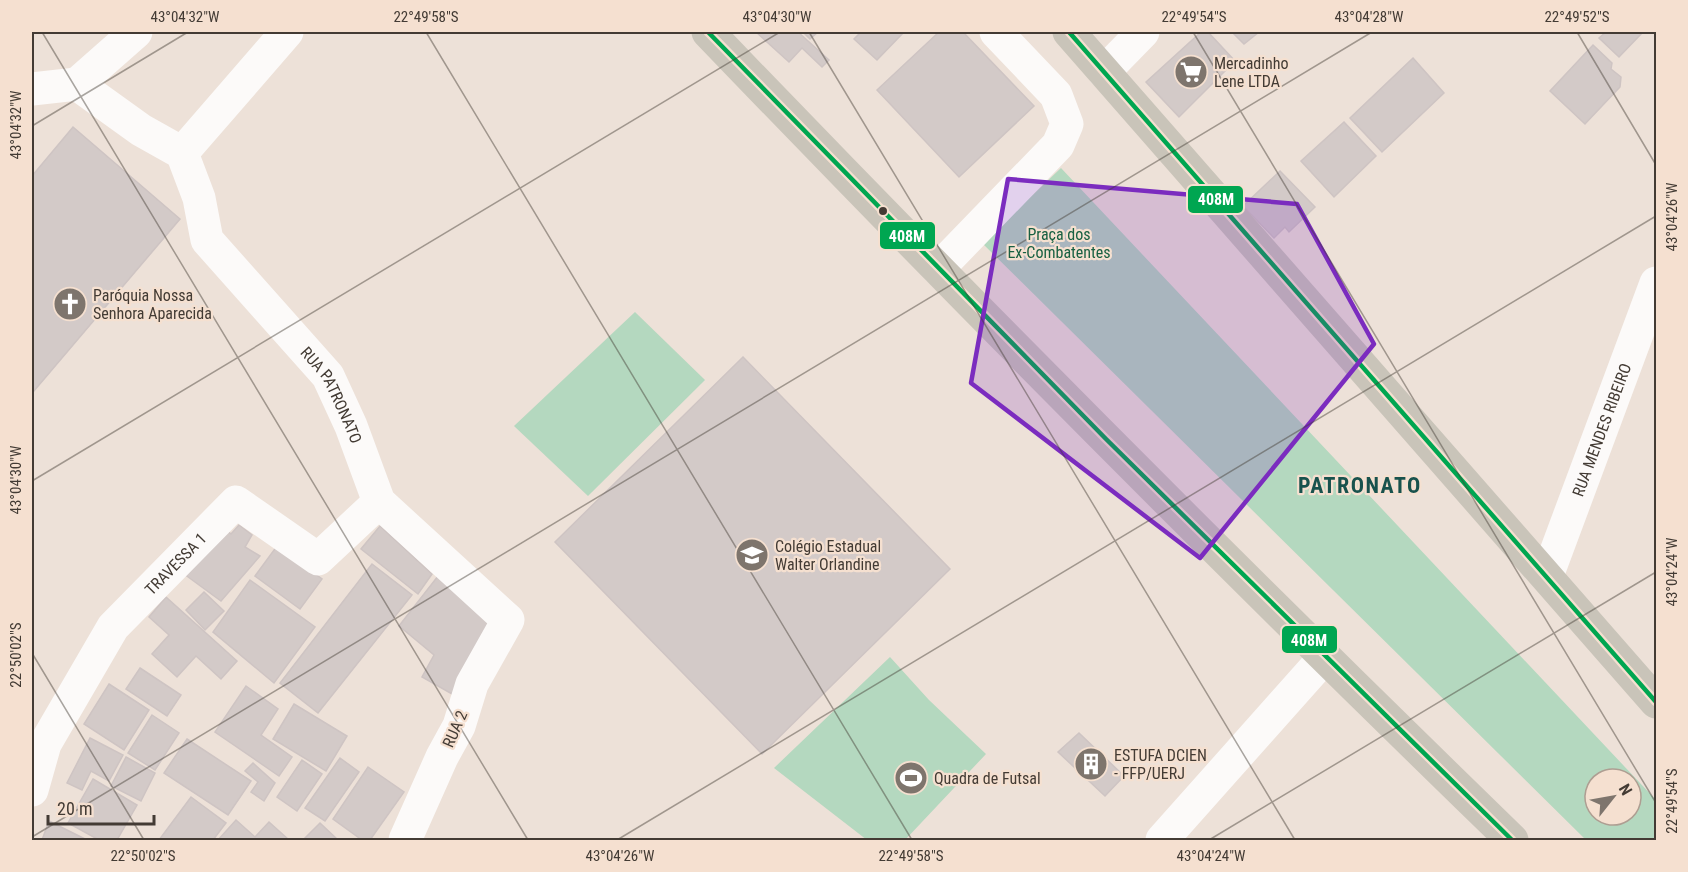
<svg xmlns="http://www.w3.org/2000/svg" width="1688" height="872" viewBox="0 0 1688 872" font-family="'Roboto Condensed',sans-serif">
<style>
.green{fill:#b4d8bf;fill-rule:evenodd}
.building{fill:#d3cac8;stroke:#cec4c3;stroke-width:1.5}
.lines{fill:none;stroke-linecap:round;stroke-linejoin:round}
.minor{stroke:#fcfaf9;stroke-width:33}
.major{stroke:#c9c4b9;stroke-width:33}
.bus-1-casing{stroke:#f5e0d0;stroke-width:9}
.bus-1{stroke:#00a651;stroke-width:4.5}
.marked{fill:#7b2cbf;fill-opacity:0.2;stroke:#7b2cbf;stroke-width:4.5;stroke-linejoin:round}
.ticks{fill:none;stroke:#433b34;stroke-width:1.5;stroke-opacity:0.45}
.bus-dot{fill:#433b34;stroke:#f5e0d0;stroke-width:2}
.labels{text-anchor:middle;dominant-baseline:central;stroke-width:4.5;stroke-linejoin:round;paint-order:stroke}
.poi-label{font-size:16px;fill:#433b34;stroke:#f5e0d0;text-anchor:start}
.park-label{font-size:16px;fill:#186042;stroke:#f5e0d0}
.street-label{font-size:16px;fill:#433b34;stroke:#f5e0d0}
.district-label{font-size:22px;font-weight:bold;letter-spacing:1.5px;fill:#18524d;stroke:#f5e0d0}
.line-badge{stroke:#f5e0d0;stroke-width:2}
.badge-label{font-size:16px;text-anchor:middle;font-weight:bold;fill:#fff}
.neatline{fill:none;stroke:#433b34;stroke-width:2}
.ticks-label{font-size:15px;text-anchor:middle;fill:#433b34}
</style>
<rect width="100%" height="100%" fill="#ede1d8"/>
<g class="green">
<path d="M1061 168 1656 800V840H1586L982 243ZM1595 779H1631V815H1595Z"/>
<polygon points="635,312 705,380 588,496 514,426"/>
<polygon points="890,657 929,700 986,754 905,840 867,840 774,768"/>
</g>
<g class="building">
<polygon points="756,32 798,32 829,60 822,67 802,48 789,62"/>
<polygon points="803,32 818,32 810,39"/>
<polygon points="861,32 904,32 877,60 854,39"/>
<polygon points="939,32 963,32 1034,106 959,177 877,90"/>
<polygon points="1201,32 1208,32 1235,61 1179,117 1146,82"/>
<polygon points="1232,32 1259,32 1244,44"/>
<polygon points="1606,32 1643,32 1619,57 1599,38"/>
<polygon points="1593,45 1612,63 1611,69 1621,77 1620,87 1585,124 1550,91"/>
<polygon points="1413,58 1444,93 1382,152 1350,118"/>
<polygon points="1344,122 1376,156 1334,197 1301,161"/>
<polygon points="73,127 180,219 34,391 32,389 32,176"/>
<polygon points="1280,171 1315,207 1289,232 1285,227 1274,238 1243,206"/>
<polygon points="743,357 950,569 762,754 555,542"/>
<polygon points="239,525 252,535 245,547 260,556 221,601 184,574 224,528 231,534"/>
<polygon points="380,526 432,574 418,594 361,549"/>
<polygon points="277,546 322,579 300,609 255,576"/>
<polygon points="372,564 412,595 318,713 280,683"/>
<polygon points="438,576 496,627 459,698 422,677 434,655 399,626"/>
<polygon points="250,580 315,627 274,683 213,632"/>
<polygon points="204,592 224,611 205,630 186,610"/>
<polygon points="166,597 237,661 221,679 196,656 177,677 152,654 169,635 149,617"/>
<polygon points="140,668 181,695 167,716 126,689"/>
<polygon points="109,684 149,710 124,750 84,724"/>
<polygon points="246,686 278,709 261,735 292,757 279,776 215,732"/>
<polygon points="294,704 347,736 326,771 273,739"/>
<polygon points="152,715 179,733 155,770 128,753"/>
<polygon points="1079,733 1124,776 1105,796 1058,752"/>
<polygon points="90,738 123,755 109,781 91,771 82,790 67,783"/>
<polygon points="187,739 251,781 228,815 164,773"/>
<polygon points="126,757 155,773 141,801 111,786"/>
<polygon points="340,758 359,772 325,821 305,808"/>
<polygon points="302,760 322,774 297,811 277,797"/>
<polygon points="253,763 275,783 264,801 251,792 258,782 245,771"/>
<polygon points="368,767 404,792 370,840 362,840 333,819"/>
<polygon points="93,779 137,805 117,840 99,840 68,823"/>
<polygon points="191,797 226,823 213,840 159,840"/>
<polygon points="236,820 255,837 269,822 289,840 218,840"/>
<polygon points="49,821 87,840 42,840"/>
<polygon points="320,823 338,840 303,840"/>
</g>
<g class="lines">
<g class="minor">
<polyline points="1104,72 1143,32"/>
<path id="s1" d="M77 84 141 130 182 153 199 198 207 240 328 376 351 426 379 502 508 620 472 684 459 726 442 757 405 840"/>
<polyline points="77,84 136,32"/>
<polyline points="32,89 77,84"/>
<polyline points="182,153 287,32"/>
<polyline points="938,269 1058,145 1067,124 1056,95 996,32"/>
<path id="s2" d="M1547 576 1656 283"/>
<path id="s3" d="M32 790 45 744 113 627 236 502 318 559 379 502"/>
<polyline points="1162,840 1324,658"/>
</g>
<g class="major">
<path d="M708 32C971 306 1239 575 1512 840"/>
<polyline points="1069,32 1656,702"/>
</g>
<g class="bus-1-casing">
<g id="bus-1">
<polyline points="708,32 1106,439 1512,840"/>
<polyline points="1069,32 1656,702"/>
</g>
</g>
<use href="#bus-1" class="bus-1"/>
</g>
<path class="marked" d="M1008 179 1297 204 1374 344 1200 558 971 383Z"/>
<path class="ticks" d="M42 32 528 840M426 32 912 840M809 32 1295 840M1193 32 1656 803M1577 32 1656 165M32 126 188 32M32 481 780 32M32 653 144 840M32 837 1372 32M617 840 1656 216M1209 840 1656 572"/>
<defs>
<g id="supermarket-disc" transform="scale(1.725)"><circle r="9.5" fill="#7e756d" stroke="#f5e0d0"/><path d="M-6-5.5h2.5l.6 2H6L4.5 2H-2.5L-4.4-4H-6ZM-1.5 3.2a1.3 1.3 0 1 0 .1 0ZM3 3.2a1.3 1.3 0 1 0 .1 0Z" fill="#fff"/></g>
<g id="church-disc" transform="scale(1.725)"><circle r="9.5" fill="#7e756d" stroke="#f5e0d0"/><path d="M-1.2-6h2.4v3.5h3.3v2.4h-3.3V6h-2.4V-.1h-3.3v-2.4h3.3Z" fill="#fff"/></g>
<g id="school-disc" transform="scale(1.725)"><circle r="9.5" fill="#7e756d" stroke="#f5e0d0"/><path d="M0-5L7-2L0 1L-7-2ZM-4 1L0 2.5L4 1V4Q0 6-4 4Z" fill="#fff"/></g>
<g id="building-disc" transform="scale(1.725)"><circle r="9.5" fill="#7e756d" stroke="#f5e0d0"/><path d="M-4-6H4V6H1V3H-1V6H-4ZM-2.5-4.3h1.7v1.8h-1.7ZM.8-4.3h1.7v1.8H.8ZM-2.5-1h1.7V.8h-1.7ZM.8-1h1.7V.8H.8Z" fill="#fff"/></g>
<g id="stadium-disc" transform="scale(1.725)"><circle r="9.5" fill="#7e756d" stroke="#f5e0d0"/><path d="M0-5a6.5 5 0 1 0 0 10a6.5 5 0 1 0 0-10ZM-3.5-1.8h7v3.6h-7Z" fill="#fff"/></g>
</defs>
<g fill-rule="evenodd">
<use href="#supermarket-disc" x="1191" y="72"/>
<use href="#church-disc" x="70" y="304"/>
<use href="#school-disc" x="752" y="555"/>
<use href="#building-disc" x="1091" y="764"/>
<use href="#stadium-disc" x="911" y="778"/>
</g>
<circle class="bus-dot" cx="883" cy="211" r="5"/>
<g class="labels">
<g class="poi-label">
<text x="1214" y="63">Mercadinho<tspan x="1214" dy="18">Lene LTDA</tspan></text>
<text x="93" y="295">Paróquia Nossa<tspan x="93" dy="18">Senhora Aparecida</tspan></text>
<text x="775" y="546">Colégio Estadual<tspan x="775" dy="18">Walter Orlandine</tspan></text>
<text x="1114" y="755">ESTUFA DCIEN<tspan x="1114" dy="18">- FFP/UERJ</tspan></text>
<text x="934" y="778">Quadra de Futsal</text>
</g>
<g class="park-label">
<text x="1059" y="234">Praça dos<tspan x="1059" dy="18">Ex-Combatentes</tspan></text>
</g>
<g class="street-label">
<text stroke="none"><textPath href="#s1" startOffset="417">RUA PATRONATO</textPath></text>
<text stroke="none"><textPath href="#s2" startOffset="156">RUA MENDES RIBEIRO</textPath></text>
<text stroke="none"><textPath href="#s3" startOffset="272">TRAVESSA 1</textPath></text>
<text transform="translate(455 729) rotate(-66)">RUA 2</text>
</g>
<g class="district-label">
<text x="1360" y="485">PATRONATO</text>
</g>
</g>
<g class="line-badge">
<rect x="1187" y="185" width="57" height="29" rx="6" fill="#00a651"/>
<rect x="879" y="221" width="57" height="29" rx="6" fill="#00a651"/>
<rect x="1281" y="625" width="57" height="29" rx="6" fill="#00a651"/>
</g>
<g class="badge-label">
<text x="1216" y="205">408M</text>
<text x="907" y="242">408M</text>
<text x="1309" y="646">408M</text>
</g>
<rect width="1688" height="872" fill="none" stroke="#f5e0d0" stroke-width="66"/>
<g transform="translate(1613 797) rotate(59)"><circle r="28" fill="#f5e0d0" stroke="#ae9e92" stroke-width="1.5"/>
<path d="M0-4.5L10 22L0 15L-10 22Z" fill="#7e756d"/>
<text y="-9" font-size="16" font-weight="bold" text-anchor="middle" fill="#433b34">N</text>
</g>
<path d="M48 815v9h106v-9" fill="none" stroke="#433b34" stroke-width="3"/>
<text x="57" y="815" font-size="18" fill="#433b34" stroke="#f5e0d0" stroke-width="4.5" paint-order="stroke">20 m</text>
<rect x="33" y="33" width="1622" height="806" class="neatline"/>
<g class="ticks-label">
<text x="185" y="22">43°04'32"W</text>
<text x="426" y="22">22°49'58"S</text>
<text x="777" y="22">43°04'30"W</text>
<text x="1194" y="22">22°49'54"S</text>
<text x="1369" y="22">43°04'28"W</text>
<text x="1577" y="22">22°49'52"S</text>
<text transform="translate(16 125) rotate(-90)" y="5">43°04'32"W</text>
<text transform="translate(1672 217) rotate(-90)" y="5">43°04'26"W</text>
<text transform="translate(16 480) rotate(-90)" y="5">43°04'30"W</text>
<text transform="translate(1672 572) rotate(-90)" y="5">43°04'24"W</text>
<text transform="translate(16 655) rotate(-90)" y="5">22°50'02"S</text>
<text transform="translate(1672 801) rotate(-90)" y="5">22°49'54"S</text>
<text x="143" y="861">22°50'02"S</text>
<text x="620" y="861">43°04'26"W</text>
<text x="911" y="861">22°49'58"S</text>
<text x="1211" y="861">43°04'24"W</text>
</g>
</svg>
